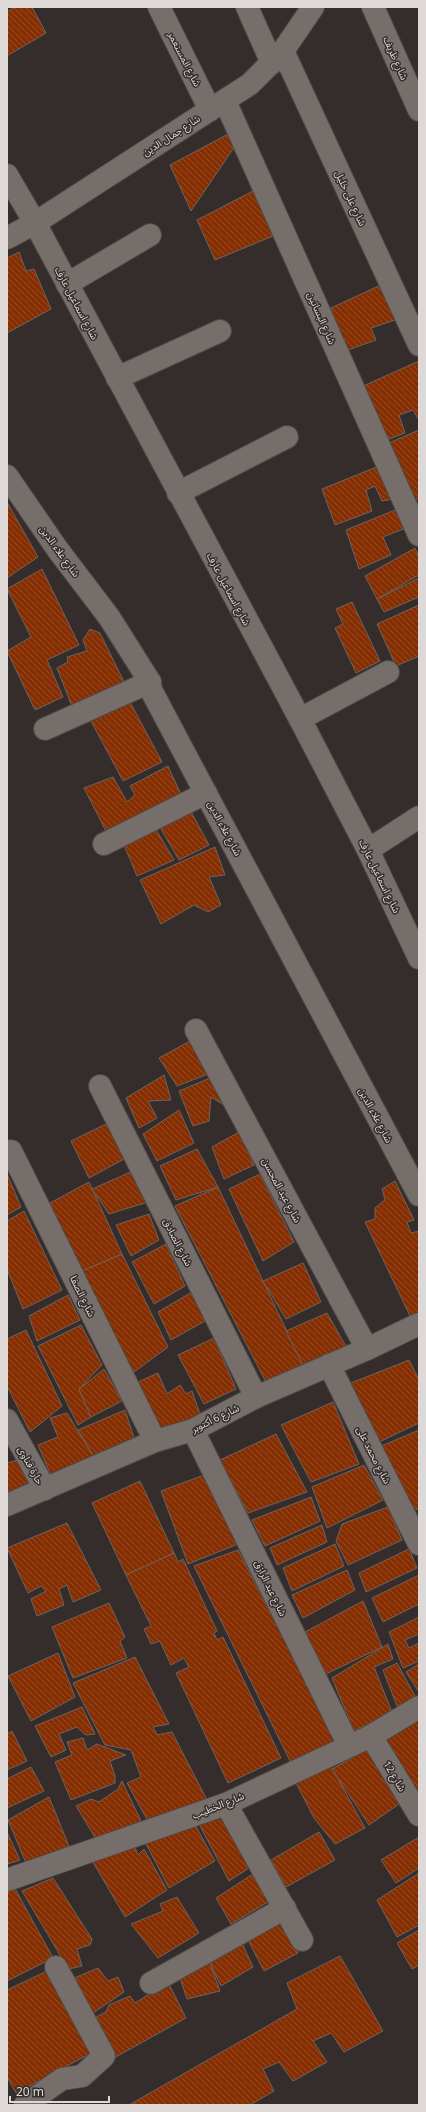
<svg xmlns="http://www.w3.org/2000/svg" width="426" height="2112" viewBox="0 0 426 2112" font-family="'Noto Sans','Noto Sans Arabic',sans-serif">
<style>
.building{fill:url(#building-back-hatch);stroke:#6c6461}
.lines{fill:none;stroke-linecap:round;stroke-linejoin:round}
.minor-casing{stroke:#4e4946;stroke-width:24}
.minor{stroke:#766e6b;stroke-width:22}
.labels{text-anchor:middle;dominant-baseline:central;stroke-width:3;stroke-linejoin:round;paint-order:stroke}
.street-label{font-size:10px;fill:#ded9d7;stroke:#342d2b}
</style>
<defs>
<pattern id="building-back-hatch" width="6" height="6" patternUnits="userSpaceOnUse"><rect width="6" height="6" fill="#852e02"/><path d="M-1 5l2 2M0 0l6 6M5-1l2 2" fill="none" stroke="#964c26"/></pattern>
</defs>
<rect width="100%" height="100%" fill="#342d2b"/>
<g class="building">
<polygon points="15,7 32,7 46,33 7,56 7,12"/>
<polygon points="230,133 235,146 191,211 170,165"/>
<polygon points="253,191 273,236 215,260 197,220"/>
<polygon points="19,252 26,271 34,269 51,309 7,333 7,258"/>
<polygon points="383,284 398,319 371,328 376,340 345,351 331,308"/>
<polygon points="419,361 419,420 413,410 399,415 405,433 389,439 361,387"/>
<polygon points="419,430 419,498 413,501 389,443"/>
<polygon points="379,466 394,499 382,501 375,486 366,490 372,511 335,525 322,489"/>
<polygon points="7,502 38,557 7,578"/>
<polygon points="400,508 406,528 383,537 391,555 359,569 346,530"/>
<polygon points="415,548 419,558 419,575 377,599 365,576"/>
<polygon points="42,569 79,645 47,660 63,697 35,710 7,651 31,637 7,589"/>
<polygon points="419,578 419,597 384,612 377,599"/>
<polygon points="352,602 380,661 356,673 335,628 343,624 336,609"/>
<polygon points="419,605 419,656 396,666 377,624"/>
<polygon points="90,629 100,633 125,684 73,709 57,668 68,662 67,657 87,651 83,640"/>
<polygon points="129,700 162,762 123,781 91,721"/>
<polygon points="168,766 183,799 109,837 84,788 113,777 127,802 135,795 130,786"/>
<polygon points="189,808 209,845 179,860 158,824"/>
<polygon points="155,828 174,860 137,876 124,845"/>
<polygon points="215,847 225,875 209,877 221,905 208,912 194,905 161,924 140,880"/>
<polygon points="190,1041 208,1074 177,1086 159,1058"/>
<polygon points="164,1075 171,1100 148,1101 157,1118 139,1128 126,1098"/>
<polygon points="215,1076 224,1105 211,1097 209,1121 193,1126 179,1091"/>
<polygon points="179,1110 194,1143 157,1161 143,1134"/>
<polygon points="108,1123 124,1159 89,1178 71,1141"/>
<polygon points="239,1132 254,1165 224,1179 212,1147"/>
<polygon points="197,1149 218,1187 176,1200 160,1166"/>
<polygon points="133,1171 148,1202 109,1214 92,1189"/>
<polygon points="7,1174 21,1207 7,1215"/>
<polygon points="260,1174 294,1242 263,1261 229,1189"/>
<polygon points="395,1181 414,1220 407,1222 411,1233 419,1231 419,1316 412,1320 365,1222 375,1219 375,1208 385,1200 382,1189"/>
<polygon points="89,1182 122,1254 80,1272 50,1203"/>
<polygon points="218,1187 305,1369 268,1386 175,1206"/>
<polygon points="24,1211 62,1290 23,1309 7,1269 7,1221"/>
<polygon points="149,1214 159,1240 131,1256 116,1225"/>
<polygon points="166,1244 185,1286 154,1304 132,1262"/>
<polygon points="122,1254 168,1347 130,1375 80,1272"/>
<polygon points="303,1263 321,1302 286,1319 263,1281"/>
<polygon points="192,1292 205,1321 171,1340 158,1312"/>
<polygon points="68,1295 80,1320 37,1341 29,1316"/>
<polygon points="327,1313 348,1350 305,1369 286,1331"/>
<polygon points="81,1325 102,1365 79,1389 91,1417 78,1425 38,1346"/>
<polygon points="26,1330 62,1406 30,1432 7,1386 7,1339"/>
<polygon points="214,1338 236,1389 204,1404 178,1355"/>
<polygon points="409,1360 419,1380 419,1423 377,1443 351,1383"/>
<polygon points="104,1369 122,1401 91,1417 79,1389"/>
<polygon points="158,1373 167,1394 180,1385 186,1394 192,1391 201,1417 162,1431 138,1382"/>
<polygon points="333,1402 359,1464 311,1482 281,1425"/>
<polygon points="125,1410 135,1441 94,1457 78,1430"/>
<polygon points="67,1413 94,1457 52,1478 38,1445 58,1437 50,1418"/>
<polygon points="419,1430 419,1508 414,1511 379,1447"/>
<polygon points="276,1434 307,1492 248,1513 220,1460"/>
<polygon points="18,1460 30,1486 7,1496 7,1463"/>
<polygon points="364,1465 383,1500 327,1528 312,1487"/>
<polygon points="204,1475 238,1544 188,1564 161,1491"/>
<polygon points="140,1481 174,1553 126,1575 92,1503"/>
<polygon points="311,1497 320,1521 265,1546 252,1520"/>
<polygon points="388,1507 402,1540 348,1565 336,1541 342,1524"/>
<polygon points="67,1523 101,1590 73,1602 67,1585 59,1589 64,1605 37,1616 31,1599 46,1591 41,1586 28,1593 7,1548"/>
<polygon points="322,1525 327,1542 277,1565 270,1548"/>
<polygon points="335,1544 344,1566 292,1591 283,1568"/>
<polygon points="409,1549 417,1568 366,1592 359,1573"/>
<polygon points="238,1550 339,1747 292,1765 194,1566"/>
<polygon points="174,1553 178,1562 183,1559 217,1631 214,1633 217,1640 223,1637 281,1758 228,1783 176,1673 189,1667 184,1658 171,1665 160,1641 151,1644 144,1629 151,1626 126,1575"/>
<polygon points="347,1570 355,1590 303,1618 292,1595"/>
<polygon points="419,1575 419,1604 383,1622 372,1598"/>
<polygon points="363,1601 382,1647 326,1674 305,1632"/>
<polygon points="109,1603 125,1637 120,1641 127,1658 73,1678 52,1627"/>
<polygon points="419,1617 419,1634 405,1640 409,1648 419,1643 419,1661 403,1668 389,1632"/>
<polygon points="388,1644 393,1659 374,1667 392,1712 354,1731 332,1678"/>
<polygon points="58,1653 75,1697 31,1721 8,1676"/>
<polygon points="135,1657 169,1724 153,1727 157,1735 172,1732 208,1802 149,1823 127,1783 141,1777 131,1750 105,1745 73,1683"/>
<polygon points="397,1663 416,1698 397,1706 383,1670"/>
<polygon points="419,1664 419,1692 406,1672"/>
<polygon points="82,1707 95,1734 86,1735 77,1727 59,1734 66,1750 51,1757 35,1726"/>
<polygon points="419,1718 419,1795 383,1737"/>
<polygon points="12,1731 27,1761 7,1770 7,1734"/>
<polygon points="83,1738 87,1750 97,1744 126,1755 110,1761 115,1776 115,1783 71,1800 55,1762 72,1755 67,1742"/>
<polygon points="368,1749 399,1804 369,1825 332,1769"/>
<polygon points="331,1766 365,1828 335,1844 314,1818 296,1783"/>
<polygon points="31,1767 44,1791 7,1808 7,1779"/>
<polygon points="122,1781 141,1821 99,1844 76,1806 91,1799 99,1802 118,1789"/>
<polygon points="49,1797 69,1846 26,1863 8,1820"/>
<polygon points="224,1813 252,1866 229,1881 198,1822"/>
<polygon points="194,1823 215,1861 169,1888 145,1842"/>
<polygon points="7,1832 20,1860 7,1864"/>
<polygon points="319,1832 335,1860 286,1887 271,1860"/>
<polygon points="419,1837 419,1868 396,1883 381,1860"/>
<polygon points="133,1842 138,1855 144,1849 167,1890 125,1917 90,1857"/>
<polygon points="256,1872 273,1899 231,1924 216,1898"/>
<polygon points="419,1873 419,1925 397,1937 377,1900"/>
<polygon points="53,1878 92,1939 90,1945 77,1949 82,1966 65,1970 60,1955 22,1891"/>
<polygon points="13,1885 53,1958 7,1981 7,1887"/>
<polygon points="177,1897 199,1933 158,1958 131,1924 163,1911 160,1904"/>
<polygon points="280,1922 298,1953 264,1971 248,1940"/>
<polygon points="419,1930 419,1965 412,1969 397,1943"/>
<polygon points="241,1941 253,1967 221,1986 210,1963"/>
<polygon points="340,1956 383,2031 344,2052 331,2033 313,2041 327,2062 293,2081 279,2062 263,2069 274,2091 250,2105 129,2105 297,2009 287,1983"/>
<polygon points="210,1963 220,1991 187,1999 180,1978"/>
<polygon points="98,1968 108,1981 118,1977 124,1992 93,2013 72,1979"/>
<polygon points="49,1970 95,2051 16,2093 7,2077 7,1990"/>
<polygon points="168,1982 186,2018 114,2058 94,2018 106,2012 109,2005 130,1996 135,2003"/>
</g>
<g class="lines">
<g class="minor-casing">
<g id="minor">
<polyline points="159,7 210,110"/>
<polyline points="247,7 272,63"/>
<polyline points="373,7 419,110"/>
<polyline points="283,51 419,345"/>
<polyline points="225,101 419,535"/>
<polyline points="7,175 35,223 300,719 368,850 419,958"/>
<polyline points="7,238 35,223 250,84 283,51 313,7"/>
<polyline points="67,284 150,235"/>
<polyline points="117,378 220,331"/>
<polyline points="7,476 58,550 109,617 150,682 151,690 419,1195"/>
<polyline points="178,493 287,437"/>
<polyline points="300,719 388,672"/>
<polyline points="45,729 150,682"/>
<polyline points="104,844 206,793"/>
<polyline points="368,850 419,817"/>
<polyline points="196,1030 367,1349"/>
<polyline points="100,1086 256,1397"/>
<polyline points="11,1151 155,1441"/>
<polyline points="329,1365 419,1544"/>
<polyline points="7,1420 45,1489"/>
<polyline points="193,1430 349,1746"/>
<polyline points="7,1505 155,1441 193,1430 256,1397 367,1349 419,1324"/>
<polyline points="371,1736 419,1815"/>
<polyline points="226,1804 302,1940"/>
<polyline points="7,1880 226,1804 371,1736 419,1707"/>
<polyline points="151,1983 285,1908"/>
<polyline points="25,2105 62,2079 82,2076 104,2056 56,1967"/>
</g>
</g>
<use href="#minor" class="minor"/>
</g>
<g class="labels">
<g class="street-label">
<text transform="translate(396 58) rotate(66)">شارع ظريف</text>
<text transform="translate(185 59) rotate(63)">شارع المستعمر</text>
<text transform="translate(171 135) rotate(-33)">شارع جمال الدين</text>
<text transform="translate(351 198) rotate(65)">شارع على خليل</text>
<text transform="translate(77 303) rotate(62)">شارع اسماعيل عارف</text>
<text transform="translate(322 318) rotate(66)">شارع البساتين</text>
<text transform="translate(60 551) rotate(54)">شارع علاء الدين</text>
<text transform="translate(229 589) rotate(62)">شارع اسماعيل عارف</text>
<text transform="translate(225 828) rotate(62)">شارع علاء الدين</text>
<text transform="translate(380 876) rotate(64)">شارع اسماعيل عارف</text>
<text transform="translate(376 1115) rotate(62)">شارع علاء الدين</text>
<text transform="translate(282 1190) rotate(62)">شارع عبد المحسن</text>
<text transform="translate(178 1242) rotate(63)">شارع الصادق</text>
<text transform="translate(83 1296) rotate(64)">شارع الصفا</text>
<text transform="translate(215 1418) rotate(-26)">شارع 6 أكتوبر</text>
<text transform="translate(374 1455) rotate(63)">شارع محمد على</text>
<text transform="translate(31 1465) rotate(61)">حارة قناوى</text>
<text transform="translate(271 1588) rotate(64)">شارع عبد الرازق</text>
<text transform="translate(395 1776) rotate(59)">شارع 12</text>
<text transform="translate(218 1805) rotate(-22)">شارع الخطيب</text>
</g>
</g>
<rect width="426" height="2112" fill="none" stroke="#ded9d7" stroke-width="16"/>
<path d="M10 2096v6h99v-6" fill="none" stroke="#ded9d7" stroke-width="2"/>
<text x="16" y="2096" font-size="12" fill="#ded9d7" stroke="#342d2b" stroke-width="3" paint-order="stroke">20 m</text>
</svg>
